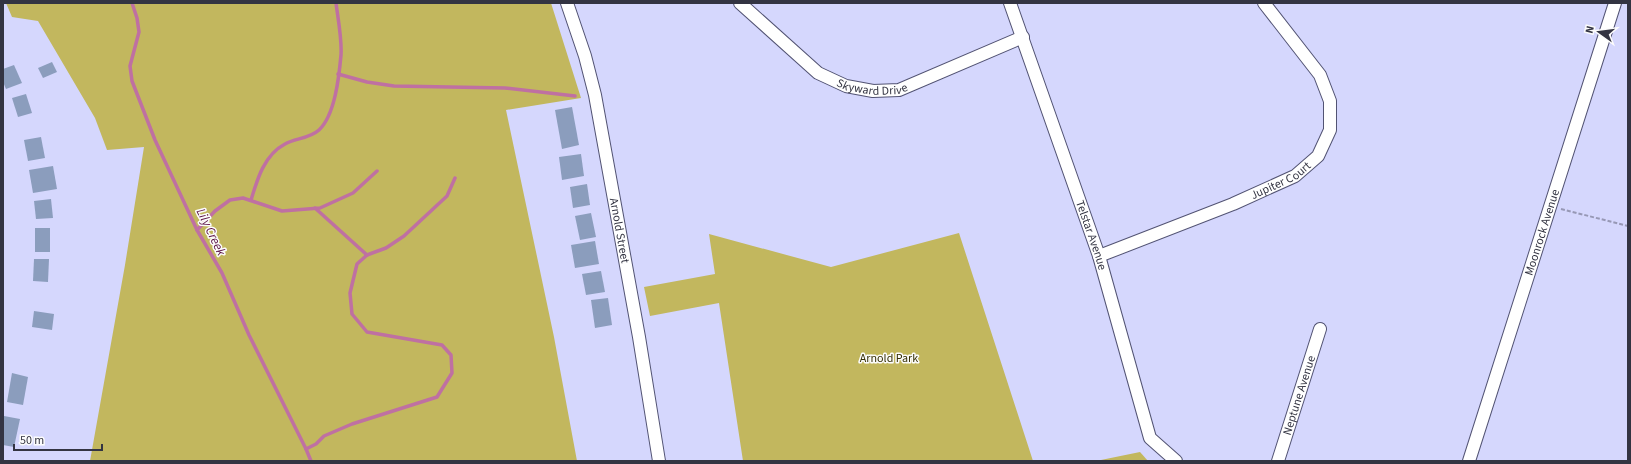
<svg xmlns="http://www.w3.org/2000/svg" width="1631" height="464" viewBox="0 0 1631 464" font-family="'Source Sans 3',sans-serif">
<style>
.green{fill:#c2b75e}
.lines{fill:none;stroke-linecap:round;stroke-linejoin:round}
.stream{stroke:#bf70a2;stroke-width:3.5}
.building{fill:#8b9dbd}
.street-casing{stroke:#525373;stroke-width:14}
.path{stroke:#9798b5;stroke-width:2;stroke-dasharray:4 2;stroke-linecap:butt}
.street{stroke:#fff;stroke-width:12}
.labels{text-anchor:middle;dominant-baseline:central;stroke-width:3;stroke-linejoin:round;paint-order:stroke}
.street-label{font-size:12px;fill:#333442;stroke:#fcfcfc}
.park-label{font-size:12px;fill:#342e04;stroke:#fcfcfc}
.water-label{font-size:13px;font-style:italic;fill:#5a1245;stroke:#fcfcfc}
</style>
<rect width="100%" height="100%" fill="#d5d7fd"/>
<g class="green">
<polygon points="6,3 551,3 581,98 506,110 554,337 577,461 90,461 125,265 144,147 107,150 95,118 38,21 12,17"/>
<polygon points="959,233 1033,461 743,461 719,303 650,316 644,287 715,274 709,234 831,267"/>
<polygon points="1140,452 1148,461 1096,461"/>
</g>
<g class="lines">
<g class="stream">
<polyline points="132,3 137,18 139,32 130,66 132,81 155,140 197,230 222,273 249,335 306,449 311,461"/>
<polyline points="338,74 367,82 394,86 505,88 575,96"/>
<path d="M251 200C257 180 264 155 285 144 295 138 309 139 319 130 335 115 339 77 341 55 342 38 338 19 336 3"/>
<polyline points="315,208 367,255"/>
<polyline points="197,230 215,211 230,200 243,198 282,211 320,208 353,193 377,171"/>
<polyline points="306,449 316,444 324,436 352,424 437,397 452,373 451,355 442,345 367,332 352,314 350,293 357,264 367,255 386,248 404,236 447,196 455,178"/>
</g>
</g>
<g class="building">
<polygon points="52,62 57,72 43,78 38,68"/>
<polygon points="14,65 22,83 6,89 3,82 3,69"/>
<polygon points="26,94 32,113 18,117 12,98"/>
<polygon points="572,107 579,145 562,149 555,110"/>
<polygon points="41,137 45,158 28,161 24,140"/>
<polygon points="581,154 584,176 562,180 559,157"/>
<polygon points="53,166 57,189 33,193 29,170"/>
<polygon points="587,184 590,205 573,208 570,187"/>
<polygon points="51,199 53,218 36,219 34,201"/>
<polygon points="591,213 596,237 580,240 575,216"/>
<rect x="35" y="228" width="15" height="24"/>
<polygon points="595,241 599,264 575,268 571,245"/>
<polygon points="34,259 49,259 48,282 33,281"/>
<polygon points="601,271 605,292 586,295 582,274"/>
<polygon points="608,298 612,325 595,328 591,300"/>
<polygon points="34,311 54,314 52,330 32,327"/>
<polygon points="12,373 28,377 23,405 7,402"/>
<polygon points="4,416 20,419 14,447 3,445"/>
</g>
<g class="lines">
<g class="street-casing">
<g id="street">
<path id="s1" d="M567 3 585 56 595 95 639 337 659 461"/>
<path id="s2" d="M740 3 818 73 846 86 873 91 899 90 1023 37"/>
<path id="s3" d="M1010 3 1099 256 1150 438 1176 461"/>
<path id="s4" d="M1099 256 1233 204 1295 176 1318 156 1330 130V101L1320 75 1264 3"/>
<path id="s5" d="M1278 461 1320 329"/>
<path id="s6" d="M1469 461 1615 3"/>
</g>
</g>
<polyline class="path" points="1561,209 1628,226"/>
<use href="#street" class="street"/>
</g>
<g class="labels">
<g class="street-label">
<text stroke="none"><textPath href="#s2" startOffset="162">Skyward Drive</textPath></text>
<text stroke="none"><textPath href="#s4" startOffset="197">Jupiter Court</textPath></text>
<text stroke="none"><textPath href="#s1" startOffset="234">Arnold Street</textPath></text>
<text stroke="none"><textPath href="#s6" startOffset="240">Moonrock Avenue</textPath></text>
<text stroke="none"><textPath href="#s3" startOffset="246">Telstar Avenue</textPath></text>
<text stroke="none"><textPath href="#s5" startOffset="69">Neptune Avenue</textPath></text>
</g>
<g class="park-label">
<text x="889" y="358">Arnold Park</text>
</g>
<g class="water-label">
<text transform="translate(211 232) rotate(64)">Lily Creek</text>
</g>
</g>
<rect width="1631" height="464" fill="none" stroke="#333442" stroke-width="8"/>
<g transform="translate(1599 32) rotate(284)" stroke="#fcfcfc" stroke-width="3" paint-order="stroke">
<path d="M0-3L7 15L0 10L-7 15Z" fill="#333442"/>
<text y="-6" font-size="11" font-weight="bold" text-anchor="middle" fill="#333442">N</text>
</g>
<path d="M14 444v6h88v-6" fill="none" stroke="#333442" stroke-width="2"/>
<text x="20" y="444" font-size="12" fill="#333442" stroke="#fcfcfc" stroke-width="3" paint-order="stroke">50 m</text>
</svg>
